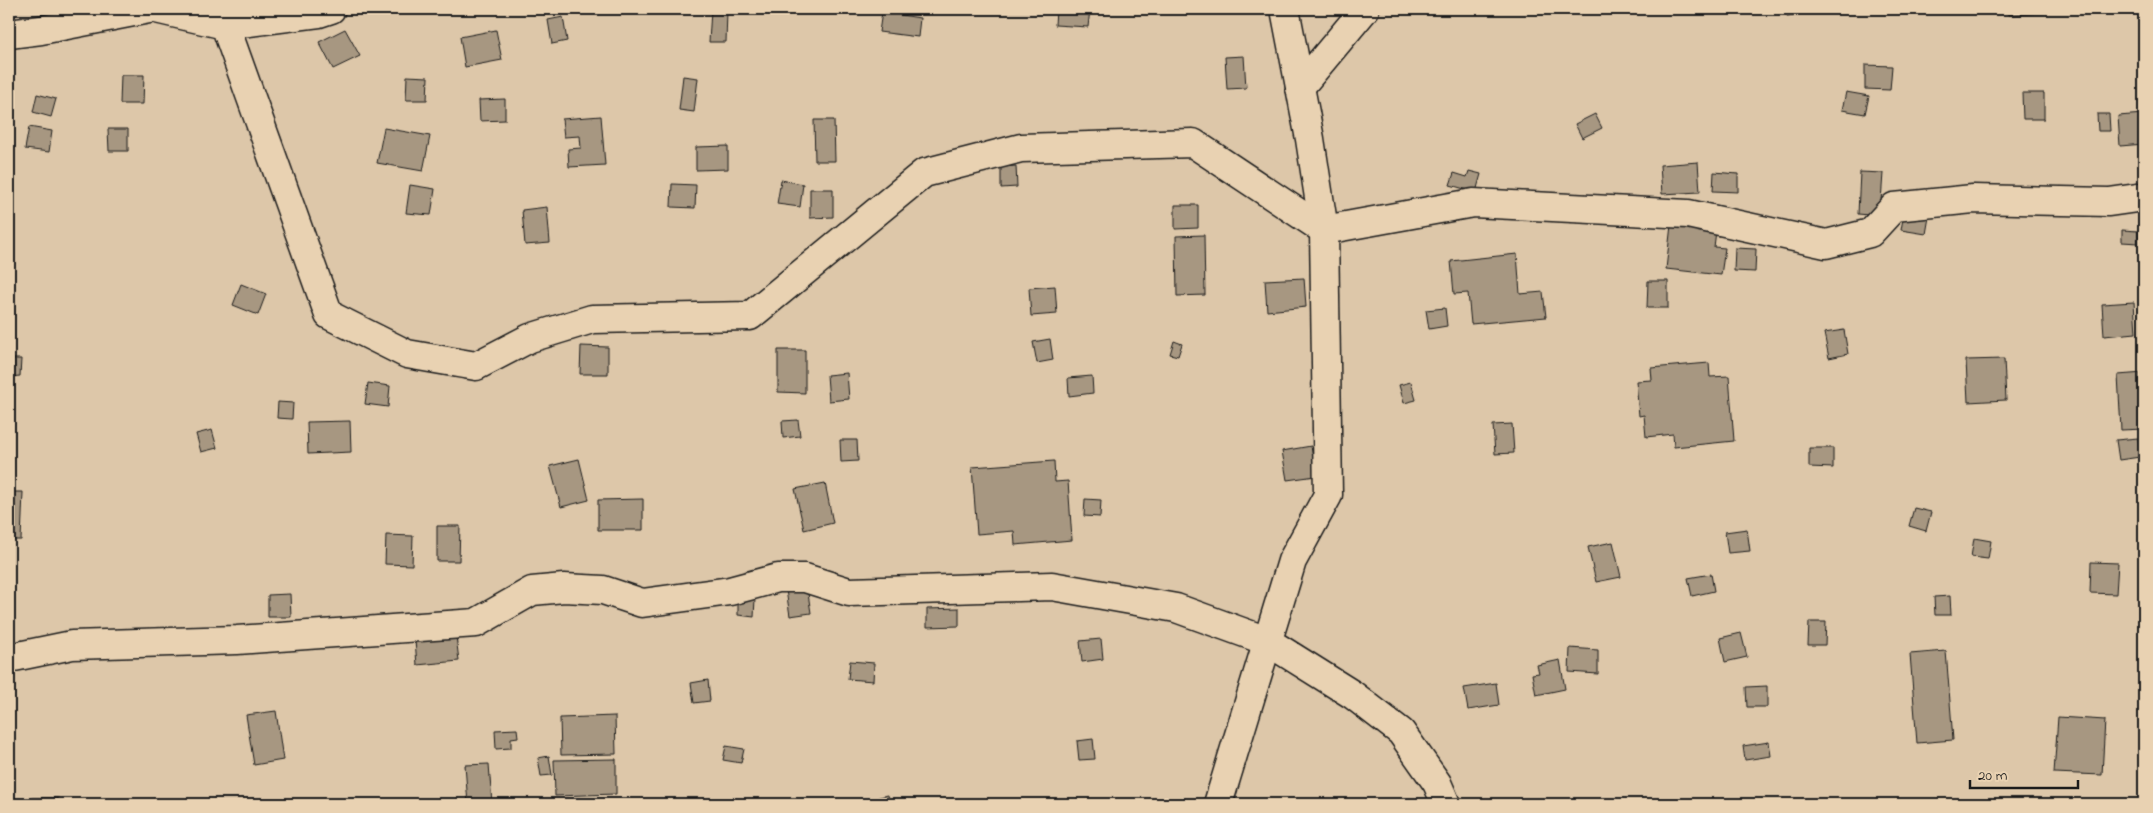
<svg xmlns="http://www.w3.org/2000/svg" width="2153" height="813" viewBox="0 0 2153 813" font-family="'Indie Flower',sans-serif">
<style>
.building{fill:#a79781;stroke:#1c1c1c}
.lines{fill:none;stroke-linecap:round;stroke-linejoin:round}
.minor-casing{stroke:#1c1c1c;stroke-width:31}
.minor{stroke:#e9d2b2;stroke-width:28}
</style>
<rect width="100%" height="100%" fill="#ddc7a9"/>
<filter id="ink" filterUnits="userSpaceOnUse"><feTurbulence type="fractalNoise" baseFrequency=".02" numOctaves="2"/><feDisplacementMap in="SourceGraphic" scale="10" xChannelSelector="R" yChannelSelector="G"/><feConvolveMatrix kernelMatrix="1 2 1 2 8 2 1 2 1" color-interpolation-filters="sRGB"/></filter>
<g filter="url(#ink)">
<g class="building">
<polygon points="1056,9 1090,9 1088,27 1055,25"/>
<polygon points="1786,9 1802,9 1803,14 1787,16"/>
<polygon points="2008,9 2045,9 2045,13 2009,15"/>
<polygon points="711,10 727,11 726,42 709,42"/>
<polygon points="882,12 920,18 918,37 879,32"/>
<polygon points="563,17 567,41 552,44 548,20"/>
<polygon points="345,29 360,56 333,69 319,42"/>
<polygon points="496,30 502,60 465,67 460,37"/>
<polygon points="1244,56 1246,88 1227,89 1225,57"/>
<polygon points="1865,65 1892,66 1890,90 1865,89"/>
<polygon points="121,75 144,75 143,104 120,104"/>
<polygon points="407,76 428,77 427,100 406,100"/>
<polygon points="683,76 698,78 694,112 679,110"/>
<polygon points="1846,92 1869,96 1865,114 1842,110"/>
<polygon points="2022,93 2044,93 2044,119 2023,119"/>
<polygon points="37,94 56,99 51,117 33,112"/>
<polygon points="505,99 505,120 480,121 479,100"/>
<polygon points="1595,114 1602,128 1582,138 1575,124"/>
<polygon points="2097,114 2109,114 2110,131 2098,131"/>
<polygon points="2144,114 2144,144 2120,146 2118,116"/>
<polygon points="601,116 605,165 569,167 568,149 581,148 580,136 564,137 562,119"/>
<polygon points="814,120 834,120 835,161 815,161"/>
<polygon points="29,127 52,131 49,152 25,149"/>
<polygon points="384,128 430,136 423,171 377,163"/>
<polygon points="108,129 128,129 128,151 109,151"/>
<polygon points="728,146 728,169 696,170 696,147"/>
<polygon points="1698,162 1700,192 1662,194 1660,165"/>
<polygon points="1016,166 1017,187 1001,188 1001,167"/>
<polygon points="1469,171 1481,174 1476,192 1450,185 1454,173 1467,177"/>
<polygon points="1714,172 1738,174 1738,192 1713,191"/>
<polygon points="1860,172 1883,173 1880,216 1858,214"/>
<polygon points="781,180 803,184 800,207 777,204"/>
<polygon points="672,184 696,185 695,208 671,207"/>
<polygon points="410,185 435,189 431,215 406,213"/>
<polygon points="810,189 833,189 833,217 810,218"/>
<polygon points="1175,205 1198,205 1198,228 1175,229"/>
<polygon points="547,207 550,243 525,245 522,210"/>
<polygon points="1904,213 1929,217 1926,234 1901,230"/>
<polygon points="1671,225 1716,231 1714,247 1725,248 1721,275 1666,269"/>
<polygon points="2122,230 2138,231 2138,243 2122,242"/>
<polygon points="1204,235 1205,295 1177,296 1176,236"/>
<polygon points="1735,248 1756,249 1755,272 1734,271"/>
<polygon points="1517,254 1520,294 1543,292 1546,317 1471,324 1468,293 1454,294 1451,261"/>
<polygon points="1304,278 1306,307 1267,311 1265,280"/>
<polygon points="1648,281 1668,281 1668,308 1647,308"/>
<polygon points="241,284 266,294 258,315 233,305"/>
<polygon points="1055,286 1057,314 1031,316 1029,288"/>
<polygon points="2134,302 2136,333 2104,336 2102,304"/>
<polygon points="1445,308 1447,326 1429,329 1426,310"/>
<polygon points="1844,330 1848,354 1829,358 1824,333"/>
<polygon points="1050,339 1053,360 1037,363 1033,342"/>
<polygon points="1174,341 1182,344 1178,356 1170,354"/>
<polygon points="581,346 608,347 608,374 580,374"/>
<polygon points="778,350 805,350 805,393 778,392"/>
<polygon points="9,359 21,359 20,376 9,377"/>
<polygon points="2004,359 2006,400 1968,402 1966,360"/>
<polygon points="1709,363 1710,377 1729,376 1734,441 1674,447 1673,434 1646,437 1644,415 1639,416 1636,381 1652,380 1651,368"/>
<polygon points="847,373 849,399 829,401 827,375"/>
<polygon points="2144,373 2144,429 2121,430 2118,375"/>
<polygon points="1092,376 1093,393 1069,396 1068,378"/>
<polygon points="1411,382 1416,400 1404,403 1399,385"/>
<polygon points="368,383 390,386 388,407 365,404"/>
<polygon points="278,402 293,403 292,419 277,418"/>
<polygon points="798,420 800,436 783,438 782,421"/>
<polygon points="350,421 351,452 308,454 307,422"/>
<polygon points="1512,424 1514,453 1495,454 1493,425"/>
<polygon points="212,430 217,448 201,452 196,434"/>
<polygon points="2138,438 2140,457 2119,460 2116,440"/>
<polygon points="840,440 857,440 858,461 841,462"/>
<polygon points="1311,446 1316,476 1287,480 1282,451"/>
<polygon points="1809,448 1833,448 1833,468 1809,467"/>
<polygon points="579,459 589,500 561,507 550,466"/>
<polygon points="1054,461 1055,482 1068,481 1072,540 1015,545 1014,531 977,534 972,467"/>
<polygon points="825,483 833,523 804,530 795,489"/>
<polygon points="9,492 23,492 21,540 9,540"/>
<polygon points="643,499 643,530 598,530 598,500"/>
<polygon points="1085,499 1101,500 1100,517 1084,516"/>
<polygon points="1914,508 1931,512 1926,531 1909,526"/>
<polygon points="437,526 460,526 459,561 437,561"/>
<polygon points="1747,529 1750,551 1728,553 1725,532"/>
<polygon points="386,535 413,536 412,565 385,564"/>
<polygon points="1974,538 1991,541 1988,559 1971,557"/>
<polygon points="1613,542 1621,577 1596,582 1588,547"/>
<polygon points="2091,562 2118,563 2116,594 2090,593"/>
<polygon points="1711,574 1714,591 1692,596 1688,578"/>
<polygon points="807,587 811,613 790,616 786,590"/>
<polygon points="290,594 291,617 268,617 268,595"/>
<polygon points="1950,596 1951,615 1935,615 1934,597"/>
<polygon points="738,598 755,599 754,617 738,615"/>
<polygon points="959,608 959,626 927,627 927,609"/>
<polygon points="1809,622 1826,622 1825,645 1808,645"/>
<polygon points="1741,633 1747,657 1725,662 1720,638"/>
<polygon points="456,636 459,661 417,665 415,640"/>
<polygon points="1101,639 1103,659 1082,662 1080,641"/>
<polygon points="1570,648 1598,650 1598,674 1569,672"/>
<polygon points="1946,651 1953,740 1917,743 1910,654"/>
<polygon points="1560,660 1565,689 1536,695 1532,674 1539,673 1537,665"/>
<polygon points="850,661 874,663 873,681 848,679"/>
<polygon points="708,680 710,701 694,703 691,683"/>
<polygon points="1496,683 1499,705 1468,710 1464,688"/>
<polygon points="1767,686 1767,707 1747,707 1746,687"/>
<polygon points="276,711 283,760 254,765 246,715"/>
<polygon points="615,716 616,754 561,755 560,718"/>
<polygon points="2058,717 2105,720 2102,775 2054,773"/>
<polygon points="517,729 518,737 511,738 511,748 496,749 495,730"/>
<polygon points="1093,739 1095,759 1079,760 1077,741"/>
<polygon points="1769,742 1771,756 1745,760 1743,746"/>
<polygon points="726,746 744,749 741,763 723,760"/>
<polygon points="549,756 552,775 541,776 538,758"/>
<polygon points="616,759 616,794 555,796 554,760"/>
<polygon points="489,764 492,804 468,804 465,765"/>
<polygon points="888,795 890,804 860,804 859,802"/>
<rect x="32" y="798" width="26" height="6"/>
<polygon points="1059,801 1059,804 1040,804 1040,802"/>
<polygon points="1582,801 1583,804 1570,804"/>
</g>
<g class="lines">
<g class="minor-casing">
<g id="minor">
<polyline points="156,9 225,25 329,315 407,354 476,366 530,338 592,319 750,316 924,173 1021,148 1193,143 1324,230"/>
<polyline points="1285,9 1310,139 1324,230"/>
<polyline points="225,25 319,13 331,9"/>
<polyline points="9,34 41,30 149,9"/>
<polyline points="1300,87 1365,9"/>
<polyline points="9,658 72,645 237,640 476,623 532,591 564,588 603,590 642,603 730,591 778,578 805,578 849,592 1052,586 1176,608 1267,641 1353,695 1401,732 1437,783 1446,804"/>
<polyline points="1218,804 1292,561 1328,495 1324,230 1473,203 1688,214 1826,244 1870,233 1894,207 1973,199 2109,202 2144,197"/>
</g>
</g>
<use href="#minor" class="minor"/>
</g>
</g>
<rect width="2153" height="813" fill="none" stroke="#e9d2b2" stroke-width="30"/>
<rect x="15" y="15" width="2123" height="783" fill="none" stroke="#1c1c1c" stroke-width="2" filter="url(#ink)"/>
<path d="M1970 780v8h108v-8" fill="none" stroke="#1c1c1c" stroke-width="2.5"/>
<text x="1978" y="780" font-size="15" fill="#1c1c1c" stroke="#e9d2b2" stroke-width="4" paint-order="stroke">20 m</text>
</svg>
